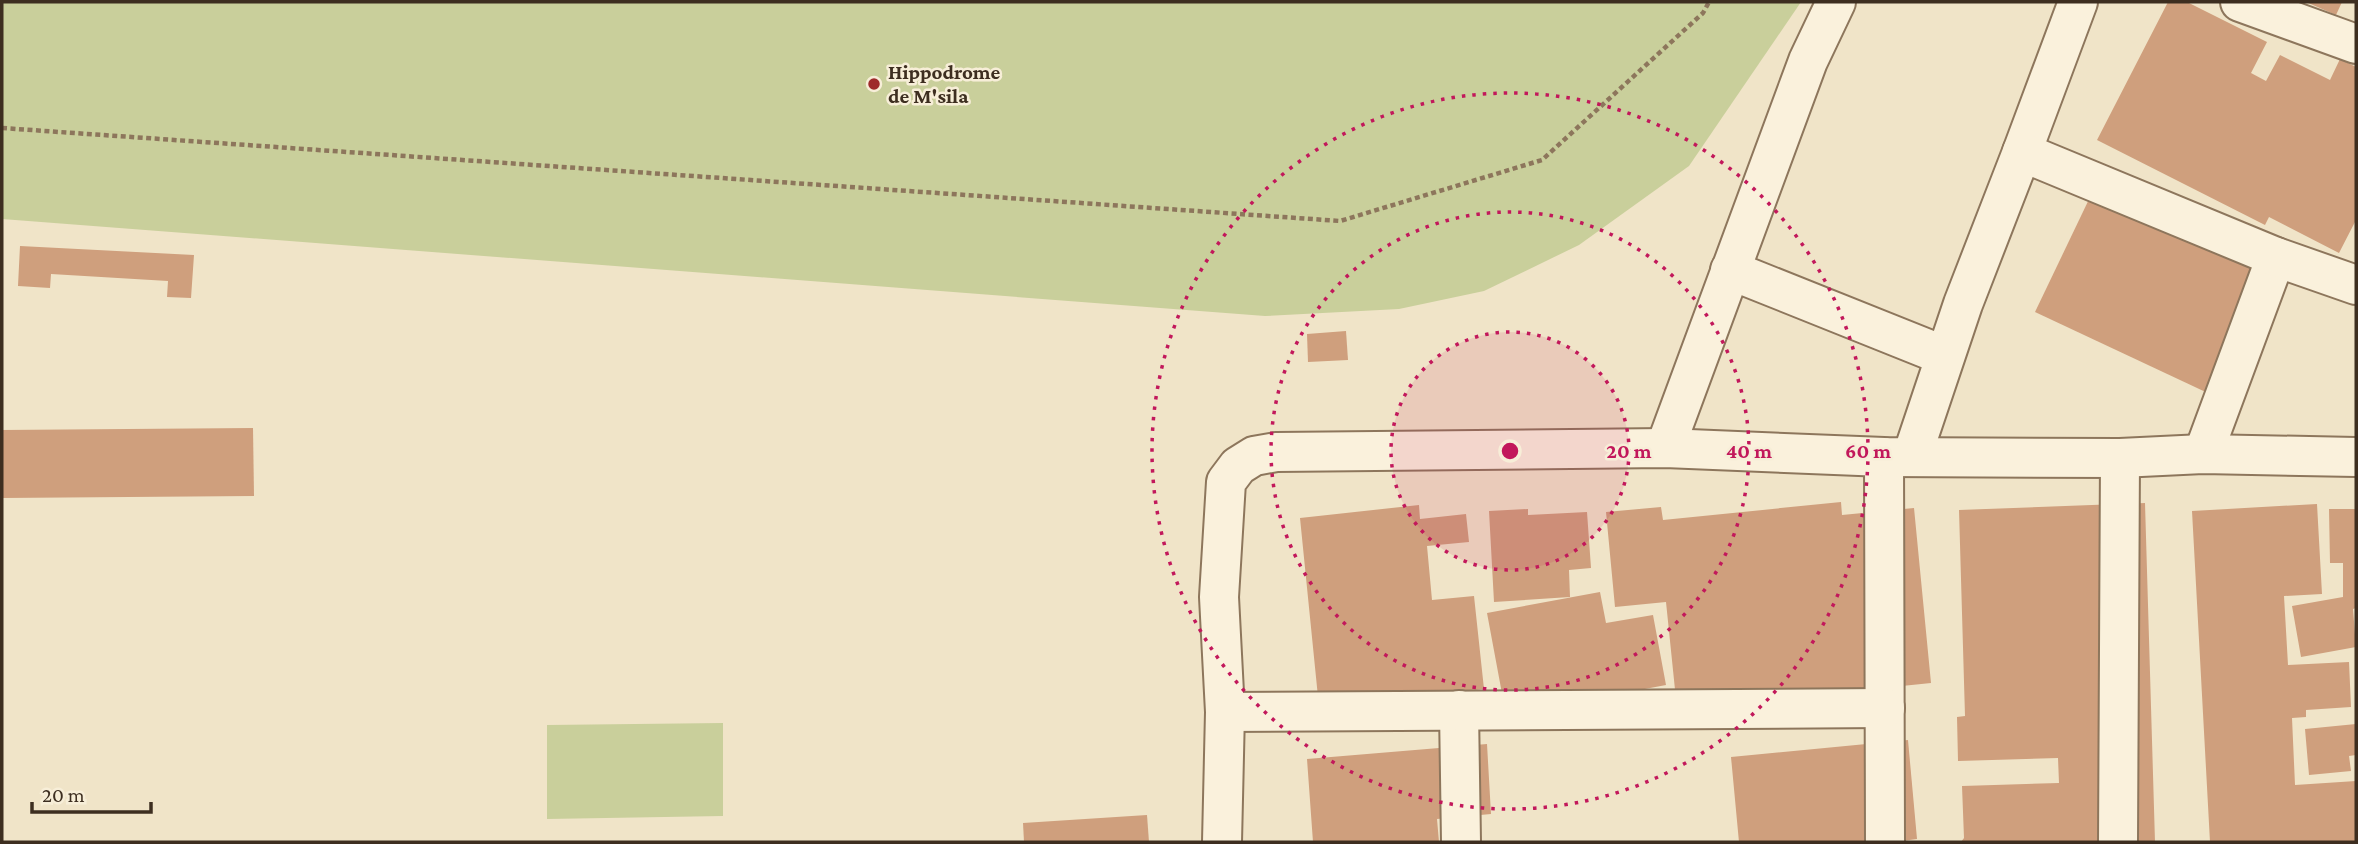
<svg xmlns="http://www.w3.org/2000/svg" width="2358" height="844" viewBox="0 0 2358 844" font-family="'Crimson Pro',serif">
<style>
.green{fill:#c9cf9b}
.building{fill:#cf9f7d}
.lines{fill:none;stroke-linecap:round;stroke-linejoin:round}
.minor-casing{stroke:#8d765c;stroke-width:42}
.path{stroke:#8d765c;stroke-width:4.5;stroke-dasharray:5 3.5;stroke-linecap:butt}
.minor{stroke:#faf1dc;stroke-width:38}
.ring{fill:none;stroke:#c2185b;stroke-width:3.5;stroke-dasharray:3.5 7}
.poi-dot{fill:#9e2a2b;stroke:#f7eed8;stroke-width:2.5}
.labels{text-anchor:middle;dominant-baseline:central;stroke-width:5;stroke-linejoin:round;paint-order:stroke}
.poi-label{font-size:21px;font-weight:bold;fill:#3d2e20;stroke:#f7eed8;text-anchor:start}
.centre{fill:#c2185b;stroke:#f7eed8;stroke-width:3.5}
.ring-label{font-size:21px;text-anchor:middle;font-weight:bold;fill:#c2185b;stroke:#f7eed8;stroke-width:5;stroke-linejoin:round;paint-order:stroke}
</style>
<rect width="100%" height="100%" fill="#f0e4c8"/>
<g class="green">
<polygon points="2,2 1801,2 1689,166 1579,245 1484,291 1399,309 1265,316 2,219"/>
<polygon points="723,723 723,816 547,819 547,725"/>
</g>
<g class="building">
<polygon points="2168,2 2187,2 2267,42 2251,73 2266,81 2280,55 2330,80 2340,59 2356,67 2356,220 2339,253 2269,217 2265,225 2097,140"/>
<polygon points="2306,2 2342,2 2336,15"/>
<polygon points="2092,193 2268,276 2212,395 2035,312"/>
<polygon points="20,246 194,255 191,298 167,297 168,281 51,274 50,288 18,286"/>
<polygon points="1346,331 1348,360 1308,362 1307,334"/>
<polygon points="253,428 254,496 2,498 2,430"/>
<polygon points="1841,502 1842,515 1914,508 1931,683 1677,709 1666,602 1615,607 1606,512 1661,507 1663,520"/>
<polygon points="2145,503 2155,842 1961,842 1964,838 1962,786 2059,783 2058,758 1958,761 1957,717 1965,716 1959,510"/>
<polygon points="2317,504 2322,594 2284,596 2288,665 2349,662 2351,707 2306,710 2306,717 2292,718 2295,785 2356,781 2356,842 2210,842 2192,511"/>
<polygon points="1419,505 1420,519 1466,514 1469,542 1427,546 1432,600 1474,596 1484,689 1319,707 1300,518"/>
<polygon points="1528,509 1528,515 1587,512 1591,568 1569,570 1570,597 1494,602 1489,511"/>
<polygon points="2329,509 2356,509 2356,608 2353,609 2356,647 2301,657 2292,606 2343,597 2343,563 2330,563"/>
<polygon points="1600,592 1606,623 1653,615 1666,685 1506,715 1487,613"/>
<polygon points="2356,724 2356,755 2349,756 2351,771 2309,775 2305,729"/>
<polygon points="1908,740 1917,839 1894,842 1739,842 1731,757"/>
<polygon points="1487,744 1491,814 1437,819 1439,842 1313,842 1307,759"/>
<polygon points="1147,815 1149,842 1024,842 1023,823"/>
</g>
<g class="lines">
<g class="minor-casing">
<g id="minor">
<polyline points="2240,2 2356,44"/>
<polyline points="2022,152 2078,2"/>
<polyline points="1730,270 1945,356"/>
<polyline points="1665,448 1808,61 1836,2"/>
<polyline points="2203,454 2276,257"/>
<polyline points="1912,456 1963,304 2022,152 2276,257 2356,285"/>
<polyline points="1884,457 1885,842"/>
<polyline points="1459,710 1461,842"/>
<polyline points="1225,712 1885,708"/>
<polyline points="1222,842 1225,712 1219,597 1226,482 1238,466 1254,456 1276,452 1665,448 1884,457 2120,458 2203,454 2356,457"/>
<polyline points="2118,842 2120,458"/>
</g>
</g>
<polyline class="path" points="2,128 1340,221 1542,160 1703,13 1709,2"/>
<use href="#minor" class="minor"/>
</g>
<circle cx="1510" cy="451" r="119" fill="#c2185b" fill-opacity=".12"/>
<g class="ring">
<circle cx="1510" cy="451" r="119"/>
<circle cx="1510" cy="451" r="239"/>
<circle cx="1510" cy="451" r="358"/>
</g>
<circle class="poi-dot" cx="874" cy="84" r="7"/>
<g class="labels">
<g class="poi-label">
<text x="888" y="72">Hippodrome<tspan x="888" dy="24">de M'sila</tspan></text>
</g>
</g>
<circle cx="1510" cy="451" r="10" class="centre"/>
<g class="ring-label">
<text x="1629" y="458">20 m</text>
<text x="1749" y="458">40 m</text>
<text x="1868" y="458">60 m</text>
</g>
<rect width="2358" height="844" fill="none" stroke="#3d2e20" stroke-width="7"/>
<path d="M32 802v10h119v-10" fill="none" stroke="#3d2e20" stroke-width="3.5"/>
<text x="42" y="802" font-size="21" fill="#3d2e20" stroke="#f7eed8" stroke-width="5" paint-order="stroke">20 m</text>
</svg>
